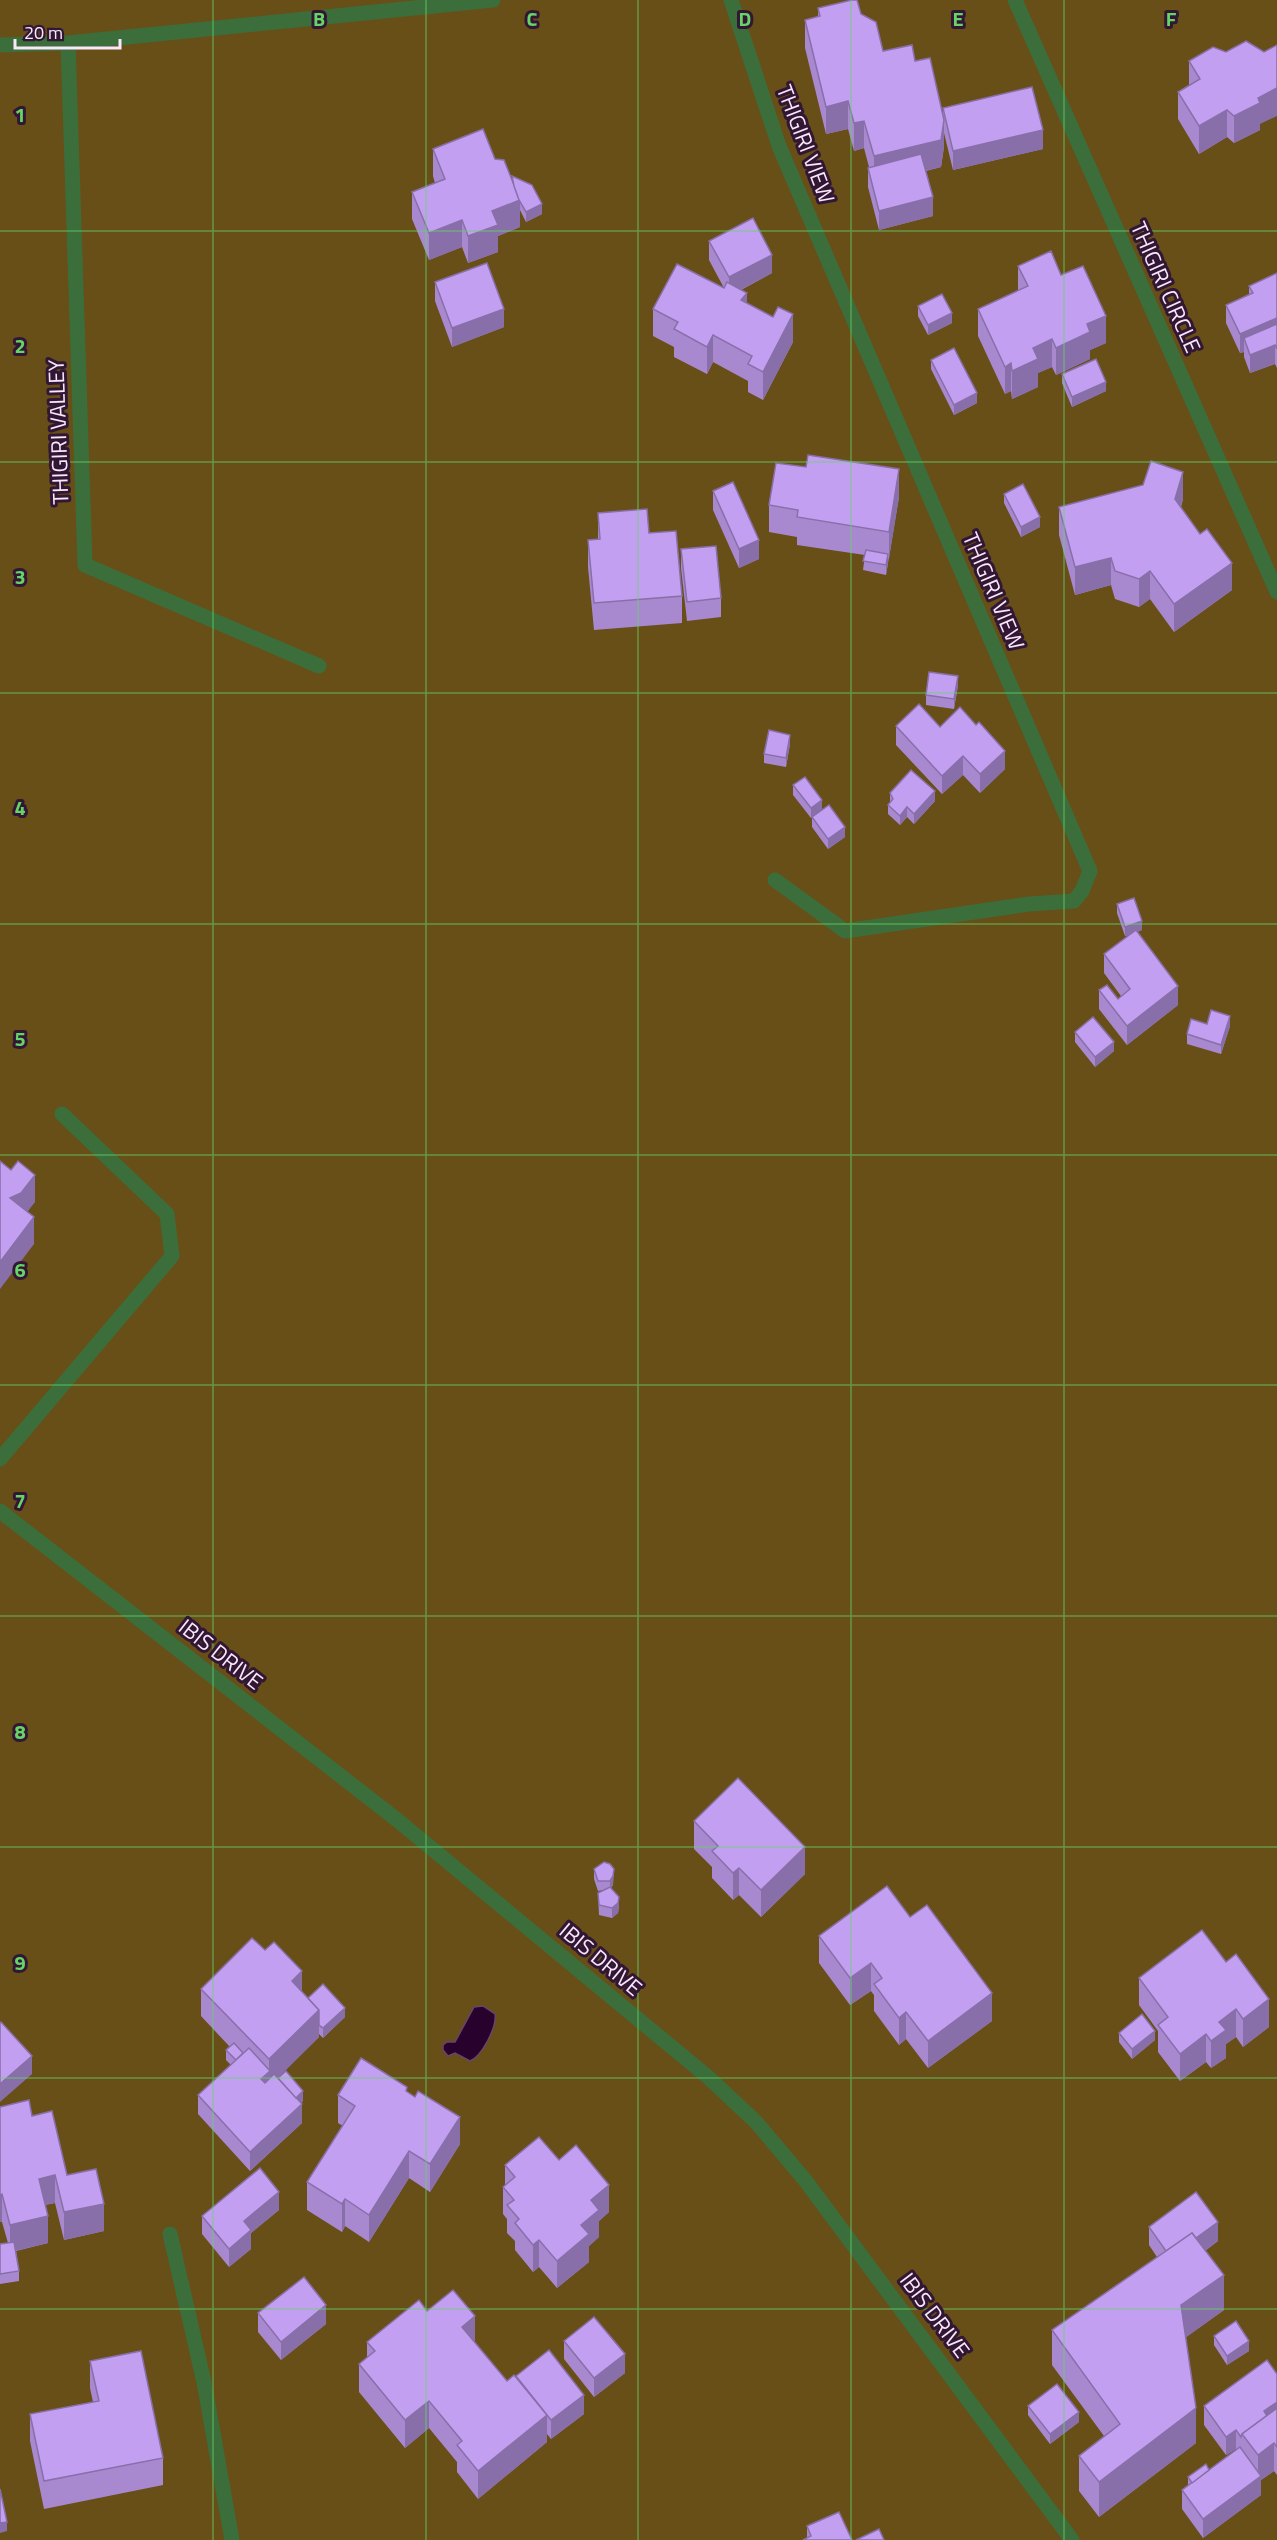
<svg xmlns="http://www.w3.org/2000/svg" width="1277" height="2540" viewBox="0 0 1277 2540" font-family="'Titillium Web',sans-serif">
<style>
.green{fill:#684f18}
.water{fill:#28012d;stroke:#67466a;stroke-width:1.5}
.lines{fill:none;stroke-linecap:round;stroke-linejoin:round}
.service{stroke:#3c6e3b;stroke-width:15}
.minor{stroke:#3c6e3b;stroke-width:15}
.tertiary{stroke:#3c6e3b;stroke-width:15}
.wall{fill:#a889d0}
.shaded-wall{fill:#886fa9}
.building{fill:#c39ff2;stroke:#886fa9;stroke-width:1.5}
.grid{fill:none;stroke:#66d466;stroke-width:1.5;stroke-opacity:0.55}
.labels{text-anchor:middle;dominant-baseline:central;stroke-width:6;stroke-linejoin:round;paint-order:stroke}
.street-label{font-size:22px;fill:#f9e7fa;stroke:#311734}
.grid-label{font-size:20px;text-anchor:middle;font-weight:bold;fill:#66d466;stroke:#311734;stroke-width:6;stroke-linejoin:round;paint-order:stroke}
</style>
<rect width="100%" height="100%" fill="#3c203f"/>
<rect class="green" x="0" y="0" width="1277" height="2540"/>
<path class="water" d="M483 2006 495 2014C497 2027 482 2056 470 2061L455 2053 448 2056 443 2050V2045L447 2042H455L474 2007Z"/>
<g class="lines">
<g class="service">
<polyline points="68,43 85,565 319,666"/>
<polyline points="0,1459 172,1256 167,1214 62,1114"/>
</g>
<g class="minor">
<polyline points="731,0 779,146 1090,871 1082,891 1074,901 1029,904 845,931 775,880"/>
<polyline points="1015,0 1277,592"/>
<polyline points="0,1511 396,1819 708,2077 756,2122 805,2180 1072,2540"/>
<polyline points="170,2234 204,2382 232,2540"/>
</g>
<polyline class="tertiary" points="0,45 68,43 493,0"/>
</g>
<g class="wall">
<polygon points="818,8 861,14 883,51 915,61 943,114 943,108 1043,149 953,170 944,133 944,147 941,167 926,171 933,216 879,230 868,187 868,168 869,167 864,148 854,151 848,129 826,134 805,48 805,20 818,17"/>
<polygon points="1189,61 1260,124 1260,130 1234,143 1227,137 1199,154 1178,119 1178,92 1189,85"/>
<polygon points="433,149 495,159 512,182 512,176 542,214 526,222 520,210 520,227 498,236 498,252 468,263 462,247 429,260 412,219 412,192 435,183 433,176"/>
<polygon points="709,241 772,273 741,290 747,303 793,342 763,400 748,392 748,381 713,362 707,374 674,357 674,347 653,336 653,309 724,288 709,260"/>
<polygon points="1018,266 1061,275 1106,343 1090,350 1090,359 1056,375 1052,367 1038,373 1038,387 1012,399 1011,391 1005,394 978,336 978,309 1018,291"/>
<polygon points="1277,273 1277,368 1275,364 1250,373 1244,357 1244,352 1240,353 1226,323 1226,305 1249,294 1249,286"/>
<polygon points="435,282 504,327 452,347 435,301"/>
<polygon points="918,306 952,323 928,335 918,316"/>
<polygon points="931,360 977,403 954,415 931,369"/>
<polygon points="1062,374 1106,391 1072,407 1062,383"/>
<polygon points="713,491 759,559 739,568 713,510"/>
<polygon points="1004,494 1040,527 1021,537 1004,503"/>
<polygon points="899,497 886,575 863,570 865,555 797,545 797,537 769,532 769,505"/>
<polygon points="1183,499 1181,507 1232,590 1174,632 1150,599 1139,607 1115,599 1111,585 1075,595 1059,535 1059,507"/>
<polygon points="598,513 649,533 682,596 682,623 594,630 588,567 588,540 598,539"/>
<polygon points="681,549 721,598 721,617 687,621 681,568"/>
<polygon points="958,685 954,709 926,705 926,695"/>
<polygon points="896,726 940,727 1005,769 980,793 963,775 942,794 896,745"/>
<polygon points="790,744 786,767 764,763 764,754"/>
<polygon points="793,785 822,809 811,818 793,795"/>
<polygon points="890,793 935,801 914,824 907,817 900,825 888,814 888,805 890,802"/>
<polygon points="812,817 845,837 828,849 812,827"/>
<polygon points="1117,904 1142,930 1137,932 1178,1005 1127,1045 1099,1009 1099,990 1118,999 1121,996 1104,973 1104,954 1130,935 1125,936 1117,913"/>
<polygon points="1230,1026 1221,1054 1187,1044 1187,1034"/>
<polygon points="1075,1032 1114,1051 1095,1067 1075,1042"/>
<polygon points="694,1821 805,1874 761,1917 739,1895 733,1900 712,1878 712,1867 694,1849"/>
<polygon points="594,1869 614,1869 613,1885 611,1888 619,1906 618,1913 612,1918 599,1915 598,1893 603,1890 598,1891 594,1879"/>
<polygon points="910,1917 992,2021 928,2068 906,2039 899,2045 874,2011 874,1995 871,1991 850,2005 819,1963 819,1936"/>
<polygon points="1202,1930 1269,2027 1243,2047 1236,2037 1226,2044 1226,2058 1211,2068 1206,2062 1180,2081 1158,2052 1158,2031 1139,2005 1139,1978"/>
<polygon points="201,1989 302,1992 308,1998 345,2017 323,2038 319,2034 319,2037 277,2078 303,2101 300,2103 302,2123 250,2171 198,2114 198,2095 231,2065 226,2060 226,2050 230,2047 201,2016"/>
<polygon points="1119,2033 1155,2040 1132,2059 1119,2042"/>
<polygon points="407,2092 460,2144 430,2192 409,2178 369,2242 345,2226 342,2232 307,2210 307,2182 343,2126 338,2123 338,2095"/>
<polygon points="0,2107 32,2116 67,2175 104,2231 64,2240 55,2203 45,2205 48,2243 16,2251 19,2271 19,2281 0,2284 0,2244 8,2243 2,2222"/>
<polygon points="559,2160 609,2212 599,2221 599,2237 589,2246 589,2262 557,2288 539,2267 533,2272 515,2250 515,2241 507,2233 507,2219 503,2214 503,2187 505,2185 505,2165"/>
<polygon points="279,2210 251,2233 251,2249 229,2267 202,2234 202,2216"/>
<polygon points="1149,2227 1218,2241 1205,2251 1224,2310 1186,2337 1196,2443 1099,2517 1079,2491 1079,2456 1104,2436 1052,2365 1052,2330 1157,2257 1149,2245"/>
<polygon points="427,2311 475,2342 507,2381 516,2378 516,2376 584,2414 551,2439 547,2434 547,2442 478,2499 457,2472 457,2462 429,2428 405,2448 359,2392 359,2364 367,2357 367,2342"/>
<polygon points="258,2313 326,2324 281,2360 258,2332"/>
<polygon points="1214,2336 1249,2351 1227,2365 1214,2345"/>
<polygon points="564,2341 625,2373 594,2397 564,2359"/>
<polygon points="90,2361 163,2458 163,2485 44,2509 30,2441 30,2414 93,2402 90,2388"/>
<polygon points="1277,2374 1277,2475 1274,2471 1261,2480 1261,2495 1203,2538 1182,2509 1182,2490 1188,2486 1188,2477 1209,2470 1237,2450 1236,2449 1226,2455 1204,2425 1204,2406"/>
<polygon points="1028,2406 1079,2422 1050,2444 1028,2415"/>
<polygon points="807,2526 852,2540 807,2538"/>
</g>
<g class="shaded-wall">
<polygon points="1277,88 1277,116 1260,124 1260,130 1234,143 1234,116 1258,98"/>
<polygon points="848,101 848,129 826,134 826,107"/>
<polygon points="1227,110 1227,137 1199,154 1199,126"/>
<polygon points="944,120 944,147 941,167 874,184 874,156"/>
<polygon points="864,121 864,148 854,151 854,123"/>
<polygon points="1043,130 1043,149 953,170 953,151"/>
<polygon points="933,197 933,216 879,230 879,211"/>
<polygon points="520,200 520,227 498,236 498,252 468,263 468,236 492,211"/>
<polygon points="542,204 542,214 526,222 526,212"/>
<polygon points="462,220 462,247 429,260 429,233"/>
<polygon points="772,255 772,273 729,296 729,277"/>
<polygon points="747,293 747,320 741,300"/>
<polygon points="504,309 504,327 452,347 452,328"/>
<polygon points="952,313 952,323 928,335 928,325"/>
<polygon points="793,314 793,342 763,400 763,372"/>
<polygon points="1106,316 1106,343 1090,350 1090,359 1056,375 1056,348 1087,324"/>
<polygon points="1277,318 1277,337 1244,338 1244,352 1240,353 1240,334"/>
<polygon points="713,335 713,362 707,374 707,347"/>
<polygon points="1052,339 1052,367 1038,373 1038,387 1012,399 1012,371 1033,348"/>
<polygon points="1275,345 1275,364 1250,373 1250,355"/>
<polygon points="1011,363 1011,391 1005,394 1005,367"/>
<polygon points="1106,382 1106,391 1072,407 1072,397"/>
<polygon points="977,393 977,403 954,415 954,405"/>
<polygon points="899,469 899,497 889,559 889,532"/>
<polygon points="1183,472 1183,499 1175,526 1175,499"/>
<polygon points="1040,517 1040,527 1021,537 1021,527"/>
<polygon points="759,540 759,559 739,568 739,549"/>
<polygon points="888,554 888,564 886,575 886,565"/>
<polygon points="1111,558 1111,585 1075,595 1075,567"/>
<polygon points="1232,563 1232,590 1174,632 1174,604"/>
<polygon points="1150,571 1150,599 1139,607 1139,579"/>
<polygon points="958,676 958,685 954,709 954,699"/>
<polygon points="790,735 790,744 786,767 786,758"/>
<polygon points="1005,751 1005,769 980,793 980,774"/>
<polygon points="963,756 963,775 942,794 942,776"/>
<polygon points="935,791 935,801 914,824 914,814"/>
<polygon points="822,800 822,809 811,818 811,808"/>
<polygon points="907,807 907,817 900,825 900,816"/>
<polygon points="845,827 845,837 828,849 828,839"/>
<polygon points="1142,921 1142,930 1125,936 1125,927"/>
<polygon points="1178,986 1178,1005 1127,1045 1127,1026"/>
<polygon points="1230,1016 1230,1026 1221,1054 1221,1045"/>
<polygon points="1114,1042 1114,1051 1095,1067 1095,1057"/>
<polygon points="35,1175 35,1202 21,1220 10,1198"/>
<polygon points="34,1217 34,1244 0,1289 0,1262"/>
<polygon points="805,1847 805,1874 761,1917 761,1890"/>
<polygon points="739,1868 739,1895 733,1900 733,1873"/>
<polygon points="613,1876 613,1885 610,1890 610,1881"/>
<polygon points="619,1897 619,1906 618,1913 612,1918 612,1908"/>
<polygon points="871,1963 871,1991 850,2005 850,1978"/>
<polygon points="302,1971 302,1999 292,1981"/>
<polygon points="992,1993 992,2021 928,2068 928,2041"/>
<polygon points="1269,1999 1269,2027 1243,2047 1243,2019"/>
<polygon points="345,2008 345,2017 323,2038 323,2028"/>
<polygon points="1236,2009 1236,2037 1226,2044 1226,2058 1211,2068 1211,2041 1219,2022"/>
<polygon points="319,2010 319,2037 270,2086 261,2097 261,2079 269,2071 269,2059"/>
<polygon points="906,2012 906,2039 899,2045 899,2018"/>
<polygon points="1155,2031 1155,2040 1132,2059 1132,2049"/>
<polygon points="1206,2034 1206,2062 1180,2081 1180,2054"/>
<polygon points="32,2056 32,2074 0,2102 0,2084"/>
<polygon points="303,2091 303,2101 292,2111 292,2101"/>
<polygon points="302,2104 302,2123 250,2171 250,2152"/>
<polygon points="460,2117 460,2144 430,2192 430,2164"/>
<polygon points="409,2151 409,2178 369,2242 369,2215"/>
<polygon points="55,2175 55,2203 39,2206 39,2179"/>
<polygon points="609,2185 609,2212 599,2221 599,2237 589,2246 589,2262 557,2288 557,2261 581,2225 591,2200"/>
<polygon points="279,2192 279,2210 251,2233 251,2249 229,2267 229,2249 244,2221"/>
<polygon points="2,2194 2,2222 0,2222 0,2195"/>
<polygon points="345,2199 345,2226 342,2232 342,2204"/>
<polygon points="104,2204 104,2231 64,2240 64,2212"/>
<polygon points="48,2216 48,2243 10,2252 10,2225"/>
<polygon points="1218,2222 1218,2241 1171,2276 1171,2257"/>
<polygon points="539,2240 539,2267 533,2272 533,2245"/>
<polygon points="1224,2275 1224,2310 1181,2341 1181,2305"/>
<polygon points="326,2305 326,2324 281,2360 281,2342"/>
<polygon points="475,2316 475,2343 462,2327"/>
<polygon points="1249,2341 1249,2351 1227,2365 1227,2356"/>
<polygon points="625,2354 625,2373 594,2397 594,2378"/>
<polygon points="584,2395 584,2414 551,2439 551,2420"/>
<polygon points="429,2401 429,2428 405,2448 405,2420"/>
<polygon points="1277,2402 1277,2420 1268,2427 1264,2411"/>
<polygon points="1196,2408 1196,2443 1099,2517 1099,2482"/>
<polygon points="1079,2412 1079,2422 1050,2444 1050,2434"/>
<polygon points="547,2415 547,2442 478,2499 478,2471"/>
<polygon points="1236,2430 1236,2449 1226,2455 1226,2437"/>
<polygon points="1274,2443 1274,2471 1261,2480 1261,2495 1203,2538 1203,2519 1258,2478 1258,2455"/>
<polygon points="7,2522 7,2531 0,2533 0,2523"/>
</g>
<g class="building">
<polygon points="852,0 857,0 861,14 876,22 883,51 912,45 915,61 930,58 944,120 941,140 874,156 864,121 854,123 848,101 826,107 805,20 820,16 818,8"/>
<polygon points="1246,41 1264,52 1277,45 1277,88 1258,98 1260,103 1234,116 1227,110 1199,126 1178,92 1200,79 1189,61 1213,47 1226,52"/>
<polygon points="1032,87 1043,130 953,151 943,108"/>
<polygon points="483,129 495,159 504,160 520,200 492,211 498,225 468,236 462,220 429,233 412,192 445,179 433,149"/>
<polygon points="921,154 933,197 879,211 868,168"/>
<polygon points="512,176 532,185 542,204 526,212 519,200 514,186"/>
<polygon points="753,218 772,255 729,277 709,241"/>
<polygon points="1051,251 1061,275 1083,266 1106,316 1087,324 1090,332 1056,348 1052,339 1033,348 1038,359 1012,371 1011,363 1005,367 978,309 1028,286 1018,266"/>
<polygon points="487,263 504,309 452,328 435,282"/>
<polygon points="677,264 724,288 727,282 747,293 741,300 773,317 778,307 793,314 763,372 748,364 752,356 713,335 707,347 674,329 678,322 653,309"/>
<polygon points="1277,273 1277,318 1240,334 1226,305 1253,293 1249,286"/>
<polygon points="942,294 952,313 928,325 918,306"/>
<polygon points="1277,324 1277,349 1275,345 1250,355 1244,338"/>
<polygon points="954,348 977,393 954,405 931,360"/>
<polygon points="1096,359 1106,382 1072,397 1062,374"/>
<polygon points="808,455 899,469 889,532 797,517 798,510 769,505 776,463 806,467"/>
<polygon points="1151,461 1183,472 1175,499 1200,534 1207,529 1232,563 1174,604 1150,571 1139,579 1115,571 1111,558 1075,567 1059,507 1143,485"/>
<polygon points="733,482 759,540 739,549 713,491"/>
<polygon points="1023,484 1040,517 1021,527 1004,494"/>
<polygon points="647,509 649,533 676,531 682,596 594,603 588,540 600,539 598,513"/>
<polygon points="716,546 721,598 687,602 681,549"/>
<polygon points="866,550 888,554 886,565 863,561"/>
<polygon points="929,672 958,676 954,699 926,695"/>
<polygon points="919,704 940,727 960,707 976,725 979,722 1005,751 980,774 963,756 942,776 896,726"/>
<polygon points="769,730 790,735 786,758 764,754"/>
<polygon points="911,770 935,791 914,814 907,807 900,816 888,805 893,799 890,793"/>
<polygon points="805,777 822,800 811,808 793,785"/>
<polygon points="829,805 845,827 828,839 812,817"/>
<polygon points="1134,898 1142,921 1125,927 1117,904"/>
<polygon points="1136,930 1178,986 1127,1026 1099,990 1107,985 1118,999 1130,989 1104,954"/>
<polygon points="1211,1010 1230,1016 1221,1045 1187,1034 1191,1019 1207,1024"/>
<polygon points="1093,1017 1114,1042 1095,1057 1075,1032"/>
<polygon points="0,1161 11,1170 18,1161 35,1175 21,1193 10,1198 34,1217 0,1262"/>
<polygon points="738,1778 805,1847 761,1890 739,1868 733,1873 712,1851 718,1846 694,1821"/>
<polygon points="604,1862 610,1864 614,1869 613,1876 610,1881 598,1881 594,1869"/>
<polygon points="887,1886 910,1917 927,1905 992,1993 928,2041 906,2012 899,2018 874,1984 882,1978 871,1963 850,1978 819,1936"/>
<polygon points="610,1887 619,1897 618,1903 612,1908 599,1905 598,1893"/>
<polygon points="1202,1930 1226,1962 1236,1954 1269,1999 1243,2019 1236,2009 1219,2022 1226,2030 1211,2041 1206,2034 1180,2054 1158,2025 1168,2017 1139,1978"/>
<polygon points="252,1938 265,1950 274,1942 302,1971 292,1981 319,2010 269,2059 201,1989"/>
<polygon points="323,1984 345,2008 323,2028 319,2025 319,2010 308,1998"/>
<polygon points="1142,2014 1155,2031 1132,2049 1119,2033"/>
<polygon points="1,2022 32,2056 0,2084 0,2023"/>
<polygon points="234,2043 243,2053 236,2060 226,2050"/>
<polygon points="249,2048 270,2071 261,2079 265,2083 274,2074 302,2104 250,2152 198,2095"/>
<polygon points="361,2058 407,2087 406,2091 415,2097 418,2091 460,2117 430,2164 409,2151 369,2215 345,2199 342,2204 307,2182 355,2106 338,2095"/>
<polygon points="286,2071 303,2091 296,2098 278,2078"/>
<polygon points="29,2100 32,2116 52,2111 67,2175 96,2169 104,2204 64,2212 55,2175 39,2179 48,2216 10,2225 2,2194 0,2195 0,2107"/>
<polygon points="539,2137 559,2160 576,2145 609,2185 591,2200 599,2210 581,2225 589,2234 557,2261 539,2240 533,2245 515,2223 519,2219 507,2205 514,2200 503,2187 515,2177 505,2165"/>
<polygon points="260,2168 279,2192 244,2221 251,2230 229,2249 202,2216"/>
<polygon points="1196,2192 1218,2222 1196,2238 1192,2233 1166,2251 1149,2227"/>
<polygon points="1192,2233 1224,2275 1181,2305 1196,2408 1099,2482 1079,2456 1120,2424 1052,2330"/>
<polygon points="14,2242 19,2271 0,2274 0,2244"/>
<polygon points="304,2277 326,2305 281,2342 258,2313"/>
<polygon points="453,2290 475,2316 462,2327 507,2381 514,2375 547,2415 478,2471 457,2445 462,2441 429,2401 405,2420 359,2364 375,2351 367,2342 419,2300 427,2311"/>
<polygon points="594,2317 625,2354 594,2378 564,2341"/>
<polygon points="1236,2321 1249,2341 1227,2356 1214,2336"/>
<polygon points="549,2350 584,2395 551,2420 516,2376"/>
<polygon points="141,2351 163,2458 44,2481 30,2414 99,2401 90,2361"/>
<polygon points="1267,2360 1277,2374 1277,2402 1264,2411 1267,2416 1242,2434 1241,2437 1236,2430 1226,2437 1204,2406"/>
<polygon points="1057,2384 1079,2412 1050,2434 1028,2406"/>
<polygon points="1277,2408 1277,2447 1274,2443 1258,2455 1242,2434"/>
<polygon points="1240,2447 1261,2476 1203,2519 1182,2490"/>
<polygon points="1206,2464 1209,2470 1192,2483 1188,2477"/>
<polygon points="0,2489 7,2522 0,2523"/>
<polygon points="839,2512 852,2540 803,2540 811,2536 807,2526"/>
<polygon points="879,2529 884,2540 856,2540"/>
</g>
<path class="grid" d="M213 0V2540M426 0V2540M638 0V2540M851 0V2540M1064 0V2540M0 231H1277M0 462H1277M0 693H1277M0 924H1277M0 1155H1277M0 1385H1277M0 1616H1277M0 1847H1277M0 2078H1277M0 2309H1277"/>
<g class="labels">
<g class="street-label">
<text transform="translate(806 144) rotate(69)">THIGIRI VIEW</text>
<text transform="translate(1166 287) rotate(66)">THIGIRI CIRCLE</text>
<text transform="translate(58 432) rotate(-92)">THIGIRI VALLEY</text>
<text transform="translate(994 591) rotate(67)">THIGIRI VIEW</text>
<text transform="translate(221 1654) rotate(38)">IBIS DRIVE</text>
<text transform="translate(601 1959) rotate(40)">IBIS DRIVE</text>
<text transform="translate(935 2315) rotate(53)">IBIS DRIVE</text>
</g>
</g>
<g class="grid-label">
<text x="319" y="26">B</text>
<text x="532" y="26">C</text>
<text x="745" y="26">D</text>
<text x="958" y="26">E</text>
<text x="1171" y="26">F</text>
<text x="20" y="122">1</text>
<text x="20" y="353">2</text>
<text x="20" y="584">3</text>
<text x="20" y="815">4</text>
<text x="20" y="1046">5</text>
<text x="20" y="1277">6</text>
<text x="20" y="1508">7</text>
<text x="20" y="1739">8</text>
<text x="20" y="1970">9</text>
</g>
<path d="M15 39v9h105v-9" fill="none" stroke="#f9e7fa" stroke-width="3"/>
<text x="24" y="39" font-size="18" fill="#f9e7fa" stroke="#311734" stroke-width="4.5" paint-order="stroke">20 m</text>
</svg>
